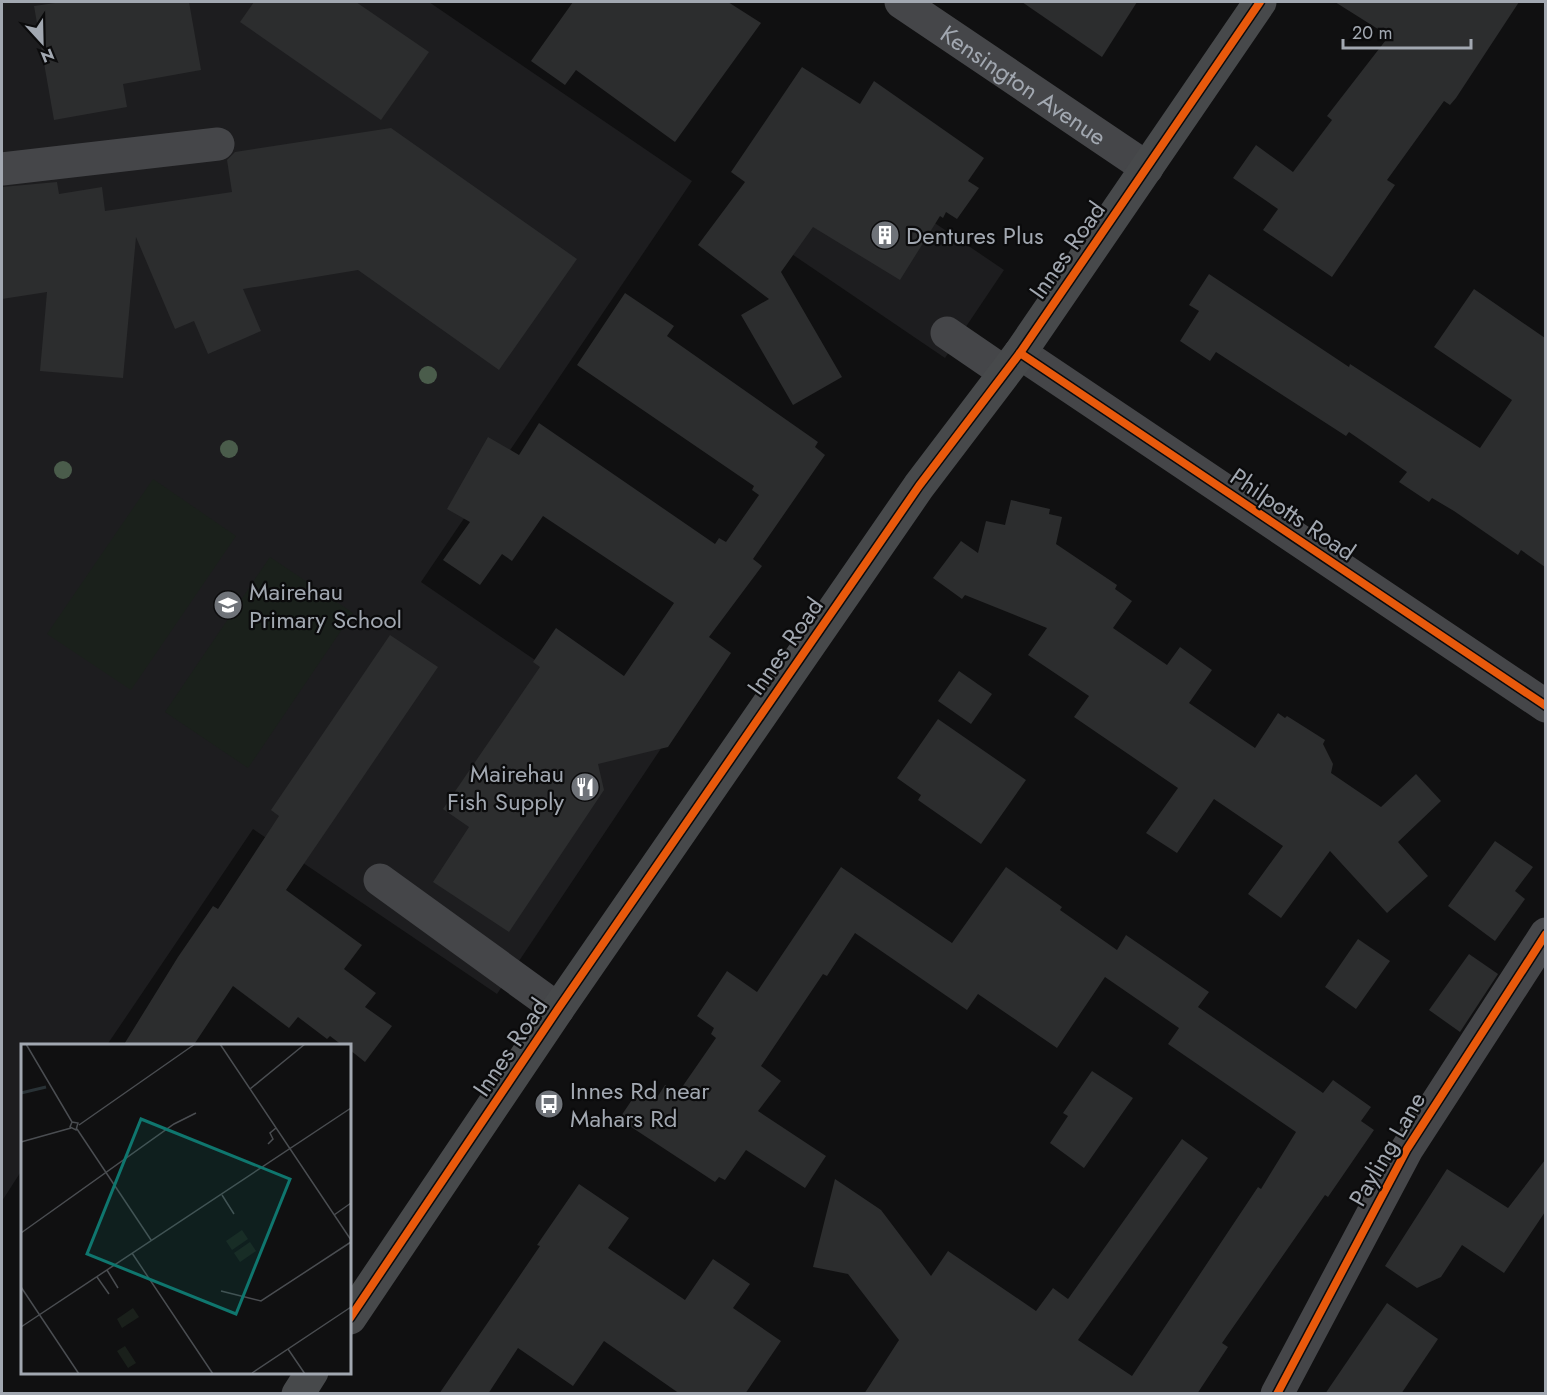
<svg xmlns="http://www.w3.org/2000/svg" width="1547" height="1395" viewBox="0 0 1547 1395" font-family="Jost,sans-serif">
<style>
.built{fill:#1d1d1f}
.green{fill:#1a201b}
.building{fill:#2c2d2e}
.lines{fill:none;stroke-linecap:round;stroke-linejoin:round}
.minor{stroke:#454649;stroke-width:33}
.major{stroke:#47494b;stroke-width:33}
.cycleway-casing{stroke:#0b0b0c;stroke-width:11}
.cycleway{stroke:#e8590c;stroke-width:8}
.tree{fill:#4a5c4b}
.labels{text-anchor:middle;dominant-baseline:central;stroke-width:4.5;stroke-linejoin:round;paint-order:stroke}
.street-label{font-size:24px;fill:#a2a8b1;stroke:#0b0b0c}
.poi-label{font-size:24px;fill:#a2a8b1;stroke:#0b0b0c;text-anchor:start}
.inset-river{fill:none;stroke:#293236;stroke-width:3}
.inset-road{fill:none;stroke:#4a4d51;stroke-width:1.5}
.view{fill:#0f766e;fill-opacity:0.15;stroke:#0f766e;stroke-width:3}
.inset-edge{fill:none;stroke:#a2a8b1;stroke-width:3}
</style>
<rect width="100%" height="100%" fill="#101011"/>
<g class="built">
<polygon points="2,2 429,2 692,181 421,582 662,747 497,994 253,829 107,1045 22,1046 22,1170 2,1201"/>
<polygon points="808,137 1004,270 945,358 749,225"/>
</g>
<g class="green">
<polygon points="153,479 236,536 131,690 47,634"/>
<polygon points="270,557 353,613 248,768 165,712"/>
</g>
<g class="building">
<polygon points="62,2 189,2 201,70 123,84 127,107 54,120 34,6"/>
<polygon points="254,2 356,2 429,52 381,120 240,22"/>
<polygon points="573,2 728,2 761,23 675,142 576,70 565,85 531,61"/>
<polygon points="1022,2 1137,2 1102,57"/>
<polygon points="1335,2 1519,2 1456,98 1450,105 1444,101 1387,180 1395,185 1332,277 1263,230 1278,209 1233,178 1256,145 1293,172 1332,120 1327,116 1389,36"/>
<polygon points="802,67 860,104 874,81 984,158 968,181 979,188 957,219 946,212 943,218 940,216 900,280 813,227 781,272 842,377 793,405 741,315 769,299 698,245 745,182 731,172"/>
<polygon points="391,128 577,259 499,370 358,270 243,289 261,331 208,354 194,321 175,329 136,237 123,378 40,371 47,292 2,299 2,187 57,182 59,194 102,187 105,211 232,192 227,160 235,152"/>
<polygon points="1209,274 1349,367 1350,364 1480,448 1512,400 1434,347 1474,289 1545,338 1545,567 1521,550 1518,555 1454,511 1432,498 1429,502 1399,482 1407,472 1349,432 1346,436 1216,352 1210,361 1180,341 1199,311 1189,305"/>
<polygon points="625,293 674,326 667,336 818,442 815,447 825,455 753,559 762,566 709,637 731,653 668,747 598,764 604,790 509,932 433,882 469,827 443,809 540,667 533,662 556,628 624,676 674,603 543,516 512,561 502,554 480,585 443,560 470,522 447,509 488,437 519,455 539,423 715,544 719,538 726,542 759,495 752,490 754,486 577,365"/>
<polygon points="1011,500 1050,509 1049,514 1062,517 1056,544 1117,585 1115,589 1132,601 1113,628 1167,665 1180,647 1212,670 1189,703 1255,748 1278,713 1285,718 1287,716 1325,740 1323,744 1333,764 1331,773 1381,807 1416,774 1441,801 1398,842 1428,876 1387,913 1330,851 1281,918 1248,894 1283,846 1214,799 1177,853 1146,833 1178,788 1074,717 1089,696 1028,655 1047,628 965,595 962,599 933,578 961,541 978,553 986,521 1005,525"/>
<polygon points="390,635 438,667 286,890 362,945 344,969 376,993 365,1007 392,1026 365,1062 350,1050 350,1046 343,1046 330,1036 327,1039 298,1017 289,1028 233,986 193,1046 123,1046 178,957 213,906 218,909 279,816 271,810"/>
<polygon points="959,671 992,694 971,724 938,701"/>
<polygon points="938,719 1026,780 981,844 918,800 921,795 897,778"/>
<polygon points="1495,841 1533,867 1515,891 1525,899 1495,941 1448,906"/>
<polygon points="841,867 952,943 1006,867 1062,907 1060,910 1117,950 1126,935 1209,992 1198,1007 1323,1093 1333,1080 1371,1107 1361,1121 1374,1130 1328,1197 1325,1195 1222,1343 1228,1347 1197,1394 864,1394 899,1340 848,1274 813,1267 835,1179 881,1210 931,1276 948,1251 1036,1311 1053,1288 1068,1299 1182,1139 1208,1158 1078,1340 1132,1376 1258,1187 1261,1189 1296,1132 1168,1044 1179,1028 1105,977 1057,1048 978,994 967,1010 855,933 827,976 823,974 761,1066 781,1081 758,1111 826,1156 805,1188 746,1150 725,1180 719,1177 715,1182 619,1119 640,1088 656,1099 665,1085 678,1093 716,1038 711,1034 714,1028 697,1016 727,971 757,992"/>
<polygon points="1358,939 1390,961 1356,1009 1325,987"/>
<polygon points="1469,954 1498,974 1460,1032 1429,1010"/>
<polygon points="1092,1071 1133,1098 1084,1168 1050,1143 1068,1116 1063,1113"/>
<polygon points="1545,1160 1545,1212 1504,1273 1462,1245 1441,1277 1417,1288 1385,1266 1447,1169 1508,1208"/>
<polygon points="579,1184 629,1218 608,1248 685,1300 713,1259 750,1284 733,1308 781,1341 745,1394 680,1394 604,1341 573,1386 518,1348 488,1394 439,1394 540,1246 537,1245"/>
<polygon points="1387,1303 1438,1339 1401,1394 1325,1394"/>
</g>
<g class="lines">
<g class="minor">
<path id="s1" d="M901 2 1147 168"/>
<polyline points="2,169 218,144"/>
<polyline points="947,333 1004,372"/>
<polyline points="1020,353 1546,706"/>
<polyline points="380,880 558,1009"/>
<polyline points="1277,1394 1407,1149 1546,934"/>
</g>
<g class="major">
<polyline points="350,1318 558,1009 919,486 1020,353 1260,2"/>
<polyline points="298,1394 312,1372"/>
</g>
<g class="cycleway-casing">
<g id="cycleway">
<polyline points="1020,353 1546,706"/>
<polyline points="350,1318 558,1009 919,486 1020,353 1260,2"/>
<polyline points="1277,1394 1407,1149 1546,934"/>
</g>
</g>
<use href="#cycleway" class="cycleway"/>
</g>
<g class="tree">
<circle cx="428" cy="375" r="9"/>
<circle cx="229" cy="449" r="9"/>
<circle cx="63" cy="470" r="9"/>
</g>
<defs>
<g id="building-disc" transform="scale(1.5)"><circle r="9.5" fill="#6f7379" stroke="#0b0b0c"/><path d="M-4-6H4V6H1V3H-1V6H-4ZM-2.5-4.3h1.7v1.8h-1.7ZM.8-4.3h1.7v1.8H.8ZM-2.5-1h1.7V.8h-1.7ZM.8-1h1.7V.8H.8Z" fill="#fff"/></g>
<g id="school-disc" transform="scale(1.5)"><circle r="9.5" fill="#6f7379" stroke="#0b0b0c"/><path d="M0-5L7-2L0 1L-7-2ZM-4 1L0 2.5L4 1V4Q0 6-4 4Z" fill="#fff"/></g>
<g id="restaurant-disc" transform="scale(1.5)"><circle r="9.5" fill="#6f7379" stroke="#0b0b0c"/><path d="M-5-6h1v4h1v-4h1v4h1v-4h1v5L-1.5 .5V6h-2V.5L-5-1ZM5-6V6H3V1.5H1.5Q1.5-4 5-6Z" fill="#fff"/></g>
<g id="bus-disc" transform="scale(1.5)"><circle r="9.5" fill="#6f7379" stroke="#0b0b0c"/><path d="M-5-6H5V4H4V6H2V4H-2V6H-4V4H-5ZM-3.5-4V0h7V-4ZM-3.5 1.2v1.5H-2V1.2ZM2 1.2v1.5H3.5V1.2Z" fill="#fff"/></g>
</defs>
<g fill-rule="evenodd">
<use href="#building-disc" x="885" y="235"/>
<use href="#school-disc" x="228" y="605"/>
<use href="#restaurant-disc" x="585" y="787"/>
<use href="#bus-disc" x="549" y="1104"/>
</g>
<g class="labels">
<g class="street-label">
<text stroke="none"><textPath href="#s1" startOffset="148">Kensington Avenue</textPath></text>
<text transform="translate(1067 250) rotate(-55)">Innes Road</text>
<text transform="translate(1293 514) rotate(34)">Philpotts Road</text>
<text transform="translate(785 646) rotate(-55)">Innes Road</text>
<text transform="translate(510 1047) rotate(-56)">Innes Road</text>
<text transform="translate(1387 1149) rotate(-60)">Payling Lane</text>
</g>
<g class="poi-label">
<text x="906" y="235">Dentures Plus</text>
<text x="249" y="591">Mairehau<tspan x="249" dy="28">Primary School</tspan></text>
<text x="564" y="773" text-anchor="end">Mairehau<tspan x="564" dy="28">Fish Supply</tspan></text>
<text x="570" y="1090">Innes Rd near<tspan x="570" dy="28">Mahars Rd</tspan></text>
</g>
</g>
<g transform="translate(21 1044)">
<rect width="330" height="330" fill="#101011"/>
<path d="M221 186 227 195 211 206 205 197ZM229 198 235 207 219 218 213 209ZM112 264 118 273 101 284 96 275ZM104 302 115 319 107 324 96 307Z" fill="#1a201b"/>
<path class="inset-river" d="M0 49 25 43"/>
<path class="inset-road" d="M5 0 51 78 57 79 55 86 49 83 51 78M199 0 330 196M229 45 284 0M58 81 174 0M56 85 130 196M0 98 50 84M247 100 252 95 249 89 255 84M201 151 213 170M313 171 330 159M0 189 153 80 175 69M111 209 192 330M86 226 97 244M76 233 88 250M0 243 58 330M200 247 240 257 330 198M0 283 330 64M267 305 284 330M231 329 330 263"/>
<path class="view" d="M120 75 269 135 215 270 66 210Z"/>
<rect width="330" height="330" class="inset-edge"/>
</g>
<rect width="1547" height="1395" fill="none" stroke="#a2a8b1" stroke-width="6"/>
<g transform="translate(42 42) rotate(158)" stroke="#0b0b0c" stroke-width="4.5" paint-order="stroke">
<path d="M0-4.5L10 22L0 15L-10 22Z" fill="#a2a8b1"/>
<text y="-9" font-size="16" font-weight="bold" text-anchor="middle" fill="#a2a8b1">N</text>
</g>
<path d="M1343 39v9h128v-9" fill="none" stroke="#a2a8b1" stroke-width="3"/>
<text x="1352" y="39" font-size="18" fill="#a2a8b1" stroke="#0b0b0c" stroke-width="4.5" paint-order="stroke">20 m</text>
</svg>
